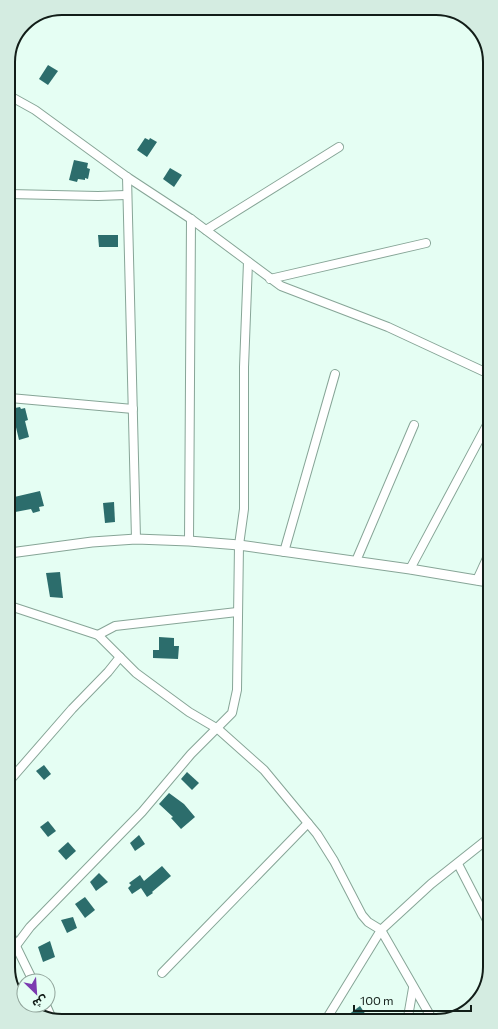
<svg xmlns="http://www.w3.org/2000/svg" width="498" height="1029" viewBox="0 0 498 1029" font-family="Commissioner,'Noto Sans Arabic',sans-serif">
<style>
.building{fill:#2c6d6c}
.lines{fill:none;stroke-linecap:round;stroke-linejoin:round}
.minor-casing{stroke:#87a597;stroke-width:10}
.tertiary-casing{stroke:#87a597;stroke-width:11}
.minor{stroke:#fff;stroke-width:8}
.tertiary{stroke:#fff;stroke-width:9}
.rim{fill:none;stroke:#121d18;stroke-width:2}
</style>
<rect width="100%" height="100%" fill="#e5fef3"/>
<g class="building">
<polygon points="48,65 58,71 48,85 39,79"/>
<polygon points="145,138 149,140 150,138 157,142 147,157 137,150"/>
<polygon points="74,160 88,163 87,168 90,169 88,179 85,178 85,180 78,179 77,182 69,180"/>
<polygon points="170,168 182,175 174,187 163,179"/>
<polygon points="98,235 118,235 118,247 99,247"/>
<polygon points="20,407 21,409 25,408 28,420 25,421 29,437 19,440 15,423 10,424 10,409"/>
<polygon points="40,491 44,506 39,507 40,511 33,513 31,509 10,513 10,498"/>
<polygon points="114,502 115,522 105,523 103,503"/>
<polygon points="60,572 63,598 50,597 46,573"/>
<polygon points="159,637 174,638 174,646 179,646 178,659 153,658 153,650 159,650"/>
<polygon points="44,765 51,774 44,780 36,771"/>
<polygon points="187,772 199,783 192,790 181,779"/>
<polygon points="169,793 184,804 195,817 181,829 171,818 173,817 159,804"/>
<polygon points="48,821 56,831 48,837 40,827"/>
<polygon points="139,835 145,844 135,851 130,843"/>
<polygon points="68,842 76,851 66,860 58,851"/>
<polygon points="162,866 171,876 152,892 153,893 147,897 141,888 132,894 128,888 131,885 129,883 140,875 144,881"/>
<polygon points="99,873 108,882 96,891 90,882"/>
<polygon points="85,897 95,910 85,918 75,904"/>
<polygon points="73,917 77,928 67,933 61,920"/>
<polygon points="50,941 55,957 43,962 38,947"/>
<polygon points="360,1006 368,1018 344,1018"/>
</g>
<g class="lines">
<g class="minor-casing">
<g id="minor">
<polyline points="8,95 35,110 127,177 191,219 281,286 388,327 487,373"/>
<polyline points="127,177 136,539"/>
<polyline points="9,194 98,196 126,195"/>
<polyline points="206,230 339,147"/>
<polyline points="270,279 426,243"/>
<polyline points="10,398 133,409"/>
<polyline points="189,541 191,219"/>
<polyline points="284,552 335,374"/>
<polyline points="356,561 414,425"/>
<polyline points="410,569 488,423"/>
<polyline points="477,580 488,556"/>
<polyline points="10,606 98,635 136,673 189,712 218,729 264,770 317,834 334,861 362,915 368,922 381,930 431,1017"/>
<polyline points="98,635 115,626 237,612"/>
<polyline points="11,779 72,709 108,672 120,657"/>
<polyline points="458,864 490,926"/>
<polyline points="12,938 33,981"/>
<polyline points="12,951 30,927 142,812 191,754 232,713 237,690 239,545 244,509 244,367 248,262"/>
<polyline points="162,973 308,823"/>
<polyline points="46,1005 52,1019"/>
<polyline points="408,1017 413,988"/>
<polyline points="327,1018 381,930 431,884 489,838"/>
</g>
</g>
<g class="tertiary-casing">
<polyline id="tertiary" points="10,553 92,542 136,539 189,541 239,545 410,569 488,582"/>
</g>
<use href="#minor" class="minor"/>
<use href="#tertiary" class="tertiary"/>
</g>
<path d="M0 0H498V1029H0ZM62 15H436A47 47 0 0 1 483 62V967A47 47 0 0 1 436 1014H62A47 47 0 0 1 15 967V62A47 47 0 0 1 62 15Z" fill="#d4ece1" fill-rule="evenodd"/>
<path class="rim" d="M62 15H436A47 47 0 0 1 483 62V967A47 47 0 0 1 436 1014H62A47 47 0 0 1 15 967V62A47 47 0 0 1 62 15Z"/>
<g transform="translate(36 993) rotate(155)"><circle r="19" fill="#e5fef3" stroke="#91a49b"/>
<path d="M0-3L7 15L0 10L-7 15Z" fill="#7c3bb0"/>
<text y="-6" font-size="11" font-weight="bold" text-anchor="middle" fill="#121d18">ش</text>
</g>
<path d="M354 1005v6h117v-6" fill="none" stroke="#121d18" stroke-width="2"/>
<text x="360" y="1005" font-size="12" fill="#121d18" stroke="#e5fef3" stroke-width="3" paint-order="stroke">100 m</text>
</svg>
